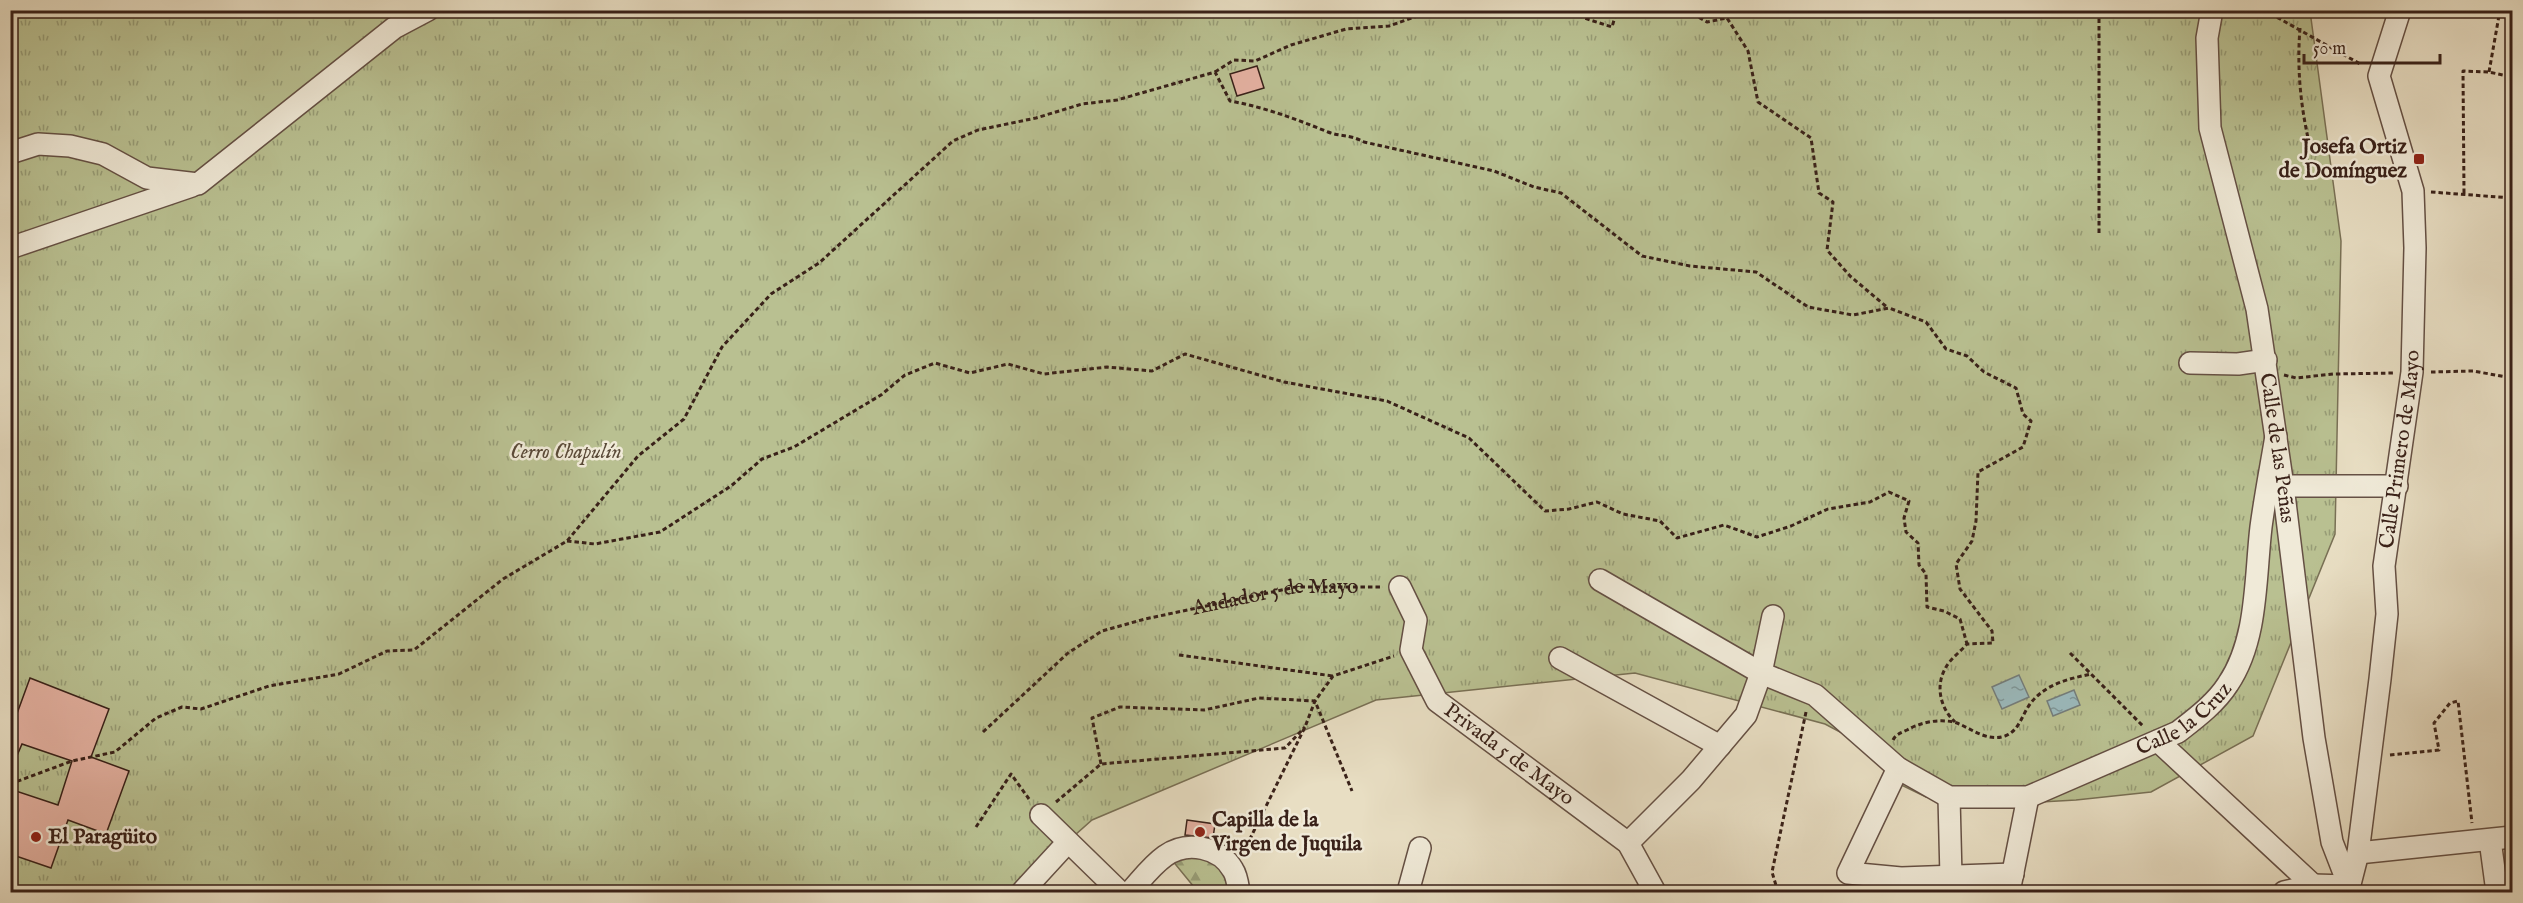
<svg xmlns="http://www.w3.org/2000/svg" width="2523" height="903" viewBox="0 0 2523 903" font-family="'IM FELL English',serif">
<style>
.forest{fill:url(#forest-firs);stroke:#797055;stroke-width:1.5}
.park{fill:url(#park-tufts);stroke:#797055;stroke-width:1.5}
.water{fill:url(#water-ripples);stroke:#747d7b;stroke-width:1.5}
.building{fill:#e3b0a0;stroke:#392119;stroke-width:1.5}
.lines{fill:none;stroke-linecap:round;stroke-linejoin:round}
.street-casing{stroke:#655044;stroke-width:24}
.path{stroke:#392119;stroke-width:3;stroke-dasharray:4.5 3;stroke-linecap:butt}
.street{stroke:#f0ead8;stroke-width:21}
.poi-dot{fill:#8f2418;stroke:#f0ead8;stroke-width:2}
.labels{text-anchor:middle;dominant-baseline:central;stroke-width:5;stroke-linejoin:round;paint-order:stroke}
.poi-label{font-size:21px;font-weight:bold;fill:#392119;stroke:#f0ead8;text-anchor:start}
.street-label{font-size:21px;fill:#392119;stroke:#f0ead8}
.park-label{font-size:21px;font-style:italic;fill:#594937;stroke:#f0ead8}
</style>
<defs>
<pattern id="forest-firs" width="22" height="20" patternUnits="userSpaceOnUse" patternTransform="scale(1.5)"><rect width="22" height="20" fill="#b9c091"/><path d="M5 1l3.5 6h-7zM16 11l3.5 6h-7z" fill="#979c76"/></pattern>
<pattern id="park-tufts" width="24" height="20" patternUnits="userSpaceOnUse" patternTransform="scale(1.5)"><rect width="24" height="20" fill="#b9c091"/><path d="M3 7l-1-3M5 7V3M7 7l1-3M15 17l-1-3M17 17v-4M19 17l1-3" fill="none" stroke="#979c76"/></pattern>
<pattern id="water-ripples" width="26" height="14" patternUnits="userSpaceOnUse" patternTransform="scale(1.5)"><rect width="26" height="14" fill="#9bbabd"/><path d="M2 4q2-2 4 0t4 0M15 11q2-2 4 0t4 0" fill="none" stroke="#7f9799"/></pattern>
</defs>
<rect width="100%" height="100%" fill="#e8dec3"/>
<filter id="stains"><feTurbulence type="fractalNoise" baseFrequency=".00333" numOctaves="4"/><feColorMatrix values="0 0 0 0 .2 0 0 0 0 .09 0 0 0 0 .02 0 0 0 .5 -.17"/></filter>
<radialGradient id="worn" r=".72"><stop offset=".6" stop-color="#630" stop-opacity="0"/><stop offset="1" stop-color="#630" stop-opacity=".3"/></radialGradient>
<polygon class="forest" points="1217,852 1239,892 1189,892 1194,887 1167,854"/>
<polygon class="park" points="10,11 2310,11 2341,241 2335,534 2253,736 2151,792 2076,800 1987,805 1926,797 1897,783 1859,742 1825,724 1635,673 1376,700 1092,820 1011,892 11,892"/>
<g class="water">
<polygon points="2019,675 2029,697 2002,709 1992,687"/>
<polygon points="2074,690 2080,705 2053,716 2047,701"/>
</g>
<g class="building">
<polygon points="1257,66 1264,88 1237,96 1230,74"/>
<polygon points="30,678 109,709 91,757 129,771 106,834 68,820 51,868 10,854 10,789 58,805 72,761 22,744 10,772 11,730"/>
<polygon points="1187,820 1215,824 1213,838 1185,835"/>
</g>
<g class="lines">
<g class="street-casing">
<g id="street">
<path id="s2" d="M2212 10 2207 38 2210 128 2257 309 2283 486 2314 738 2332 842 2349 886"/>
<polyline points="10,153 38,144 70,146 103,154 147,178 198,184 394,28 428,10"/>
<polyline points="10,248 192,186"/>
<polyline points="2190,363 2238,364 2266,360"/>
<polyline points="2283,486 2397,486"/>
<path id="s3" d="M1600 580 1761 673 1815 695 1898 768 1949 797H2028L2178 732C2196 718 2216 703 2228 684 2258 640 2255 578 2261 527 2265 497 2271 466 2276 436"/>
<path id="s4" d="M1400 587 1416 620 1411 650 1437 701 1628 843 1655 892"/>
<polyline points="1560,658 1720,746"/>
<polyline points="2158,741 2313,885"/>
<polyline points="1898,768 1848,873 1901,878 2013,874"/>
<polyline points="1949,797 1951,877"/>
<polyline points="1041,815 1120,892"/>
<polyline points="2490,840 2497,892"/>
<polyline points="1628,843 1691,780 1746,715 1761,673 1773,616"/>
<polyline points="2358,853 2512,837"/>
<polyline points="1022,892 1067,843"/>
<path d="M1130 892C1141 880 1151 866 1165 856 1187 840 1220 847 1233 870 1237 876 1238 886 1239 892"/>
<polyline points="1408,892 1420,848"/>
<polyline points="2009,892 2028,797"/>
<polyline points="2284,892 2313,885 2349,886"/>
<path id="s5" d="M2348 892 2358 853 2380 679 2387 614 2384 566 2412 372 2415 248 2413 191 2379 76 2400 10"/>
</g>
</g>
<g class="path">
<polyline points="1573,10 1584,18 1612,27 1617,10"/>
<polyline points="1686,10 1707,22 1727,18 1748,51 1758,102 1811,138 1819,193 1833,202 1827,250 1850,276 1888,308"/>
<polyline points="2264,10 2362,65"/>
<path d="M2300 28C2297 66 2300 101 2308 138"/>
<polyline points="1215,72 1234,60 1255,61 1291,45 1346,29 1389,26 1434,10"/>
<polyline points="2489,72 2500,10"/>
<polyline points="2431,192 2512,198"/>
<polyline points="2464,193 2463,71 2489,72 2512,77"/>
<polyline points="2099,233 2099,10"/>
<polyline points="2431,372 2473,371 2512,378"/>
<polyline points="2284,375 2296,378 2333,374 2394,373"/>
<polyline points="567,541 595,544 660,532 731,486 762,459 794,447 881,395 905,375 935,363 970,373 1008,364 1044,374 1107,367 1152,371 1185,354 1284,382 1387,401 1469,438 1545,511 1569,509 1597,502 1623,514 1660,521 1677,538 1724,525 1757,537 1791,526 1828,509 1870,502 1889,492 1909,501 1904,518 1906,532 1918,543 1919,565 1926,574 1927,607 1944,611 1960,619 1967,644"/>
<polyline points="2070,653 2144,727"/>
<polyline points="1179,655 1333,676"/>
<path id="s1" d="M983 732 1068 653 1102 631 1145 619 1296 587H1383"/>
<path d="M1893 740C1896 734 1901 733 1907 730 1921 722 1941 718 1957 723 1972 729 1987 742 2005 736 2019 731 2022 715 2030 704 2045 684 2068 679 2091 674"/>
<polyline points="2390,755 2439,750 2434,723 2450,703 2458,701 2472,823"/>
<polyline points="1101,764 1092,718 1120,707 1204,710 1259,698 1315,701 1352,791"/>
<path d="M10 784 72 761 115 752 156 718 182 707 201 709 269 686 339 674 387 651 414 650 503 579 567 541 638 456 684 419 722 347 771 294 819 263 953 141 978 130 1036 118 1082 104 1117 100 1215 72 1230 101C1264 107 1296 119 1328 132 1341 137 1349 134 1364 142L1494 171 1534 187 1561 193 1642 256 1690 266 1756 272 1808 307 1853 315 1889 308 1926 322 1946 349 1967 356 1984 372 2016 388 2023 414 2031 421 2023 447 1978 472 1976 521 1972 541 1956 564 1960 589 1992 631 1993 643 1967 644C1960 652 1949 660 1945 669 1935 687 1941 709 1955 722"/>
<polyline points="1056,802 1101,764 1285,748 1305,727"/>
<polyline points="976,827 1011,774 1029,799"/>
<polyline points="1243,853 1305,727 1315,701 1333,676 1394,656"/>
<polyline points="1778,892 1772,872 1806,712"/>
</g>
<use href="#street" class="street"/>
</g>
<g class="poi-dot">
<rect x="2413" y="153" width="12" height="12" rx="3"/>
<circle cx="1200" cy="832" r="6"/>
<circle cx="36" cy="837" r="6"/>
</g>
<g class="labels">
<g class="poi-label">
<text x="2407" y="147" text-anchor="end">Josefa Ortiz<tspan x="2407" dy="24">de Domínguez</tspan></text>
<text x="1212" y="820">Capilla de la<tspan x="1212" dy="24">Virgen de Juquila</tspan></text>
<text x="48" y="837">El Paragüito</text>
</g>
<g class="street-label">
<text stroke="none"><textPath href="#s2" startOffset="446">Calle de las Peñas</textPath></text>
<text stroke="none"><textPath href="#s5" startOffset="447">Calle Primero de Mayo</textPath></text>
<text stroke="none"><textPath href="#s1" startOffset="334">Andador 5 de Mayo</textPath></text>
<text stroke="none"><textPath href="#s3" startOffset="668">Calle la Cruz</textPath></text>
<text stroke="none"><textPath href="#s4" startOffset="214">Privada 5 de Mayo</textPath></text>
</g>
<g class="park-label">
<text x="566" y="452">Cerro Chapulín</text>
</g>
</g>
<rect width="2523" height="903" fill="none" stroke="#e8dec3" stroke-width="36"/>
<rect x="12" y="12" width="2499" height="879" fill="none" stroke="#392119" stroke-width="3"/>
<rect x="18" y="18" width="2487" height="867" fill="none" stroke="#392119" stroke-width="1.5"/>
<path d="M2304 54v9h136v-9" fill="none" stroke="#392119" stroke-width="3"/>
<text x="2313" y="54" font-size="18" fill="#392119" stroke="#f0ead8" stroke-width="4.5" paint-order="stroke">50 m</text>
<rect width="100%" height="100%" filter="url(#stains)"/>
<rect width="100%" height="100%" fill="url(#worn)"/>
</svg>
